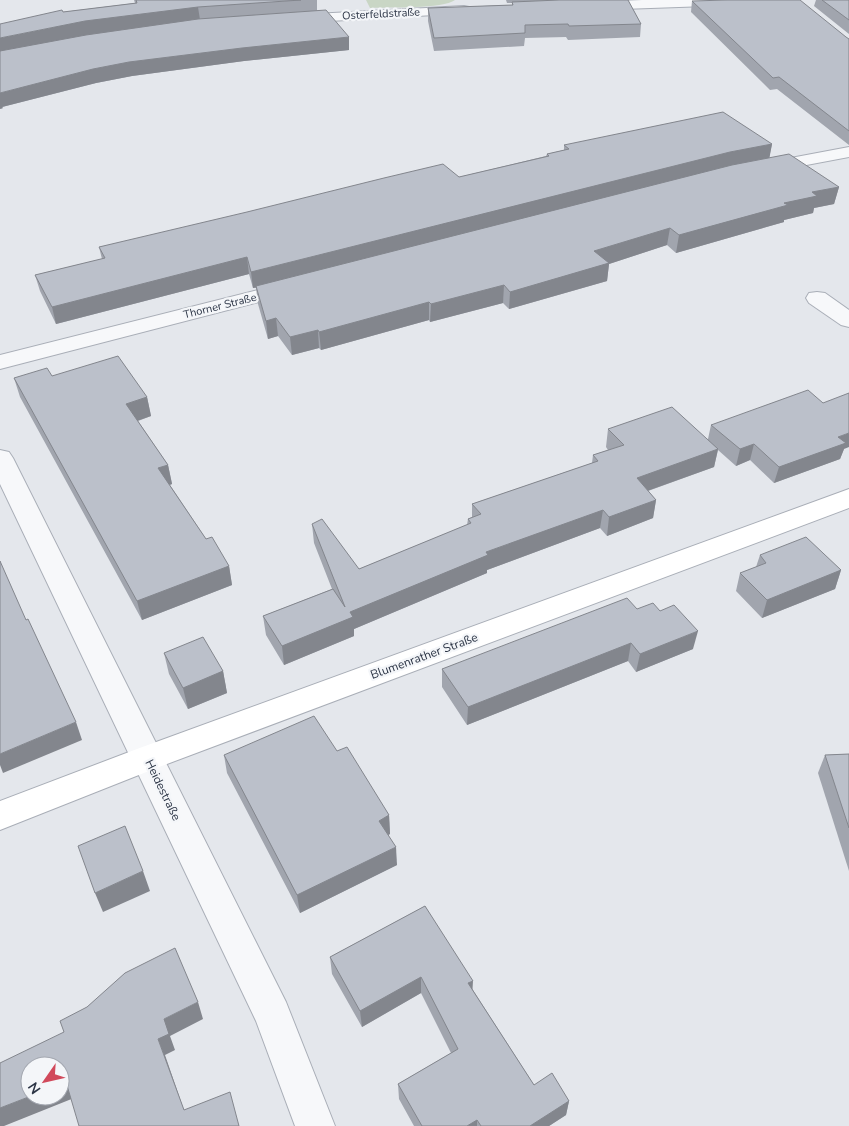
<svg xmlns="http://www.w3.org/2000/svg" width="849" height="1126" viewBox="0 0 849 1126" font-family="'Nunito Sans',sans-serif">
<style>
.green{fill:#c9d6c5}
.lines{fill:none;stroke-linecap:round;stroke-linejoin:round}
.street-casing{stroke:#a9aeb7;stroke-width:2}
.secondary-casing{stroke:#a9aeb7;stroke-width:2}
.street{fill:#f7f8fa;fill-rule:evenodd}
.secondary{fill:#fff;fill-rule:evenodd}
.wall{fill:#a1a5ae}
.shaded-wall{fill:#83868d}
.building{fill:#bbc0ca;stroke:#83868d}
.labels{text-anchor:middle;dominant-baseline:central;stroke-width:4.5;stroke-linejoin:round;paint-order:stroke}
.far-street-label{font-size:11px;fill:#2b3445;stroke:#f4f6f9}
.street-label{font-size:12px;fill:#2b3445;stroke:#f4f6f9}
</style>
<rect width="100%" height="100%" fill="#e4e7ec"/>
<path class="green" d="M366 0H455C443 9 388 7 370 8Z"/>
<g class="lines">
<g class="street-casing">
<g id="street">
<polygon points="642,0 772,0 770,3 765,4 594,10 589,9 587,6 589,3 594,2"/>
<polygon points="464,6 469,7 471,10 469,13 295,23 290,22 288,19 290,16 295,15"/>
<polygon points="849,147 849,157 764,173 758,172 755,168 758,164 764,163"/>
<polygon points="294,281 301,283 305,287 301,291 0,369 0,355"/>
<polygon points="817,292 825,293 849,310 849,327 841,325 809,303 806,298 809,293"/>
<polygon points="0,450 9,452 13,458 286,1002 335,1126 295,1126 256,1021 0,484"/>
</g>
</g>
<g class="secondary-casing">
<polygon id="secondary" points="849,489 849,508 159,767 0,830 0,801 137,749"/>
</g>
<use href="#street" class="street"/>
<use href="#secondary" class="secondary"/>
</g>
<g class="wall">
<polygon points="134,0 317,0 317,10 349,37 349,50 244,61 132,76 96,83 2,107 3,108 0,109 63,12 135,3"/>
<polygon points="506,0 628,0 641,24 640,37 568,40 566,37 525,38 524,46 434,51 428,21 428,8 512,5 512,3 507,3"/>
<polygon points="816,0 849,0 849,34 814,6"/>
<polygon points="692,1 849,39 849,145 777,89 770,90 691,12"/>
<polygon points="772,144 769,158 839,187 834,204 814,208 813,213 784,220 784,222 676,253 667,245 609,264 607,281 509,309 503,303 430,322 429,320 321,350 319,348 292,355 278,336 268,339 258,304 256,288 253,288 249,274 56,324 40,291 35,275 102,259 99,247 459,177 546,156 547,154 564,150 564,145"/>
<polygon points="52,376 147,397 151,416 138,421 168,465 172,484 170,485 206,539 229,566 232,585 142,620 20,397 14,378"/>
<polygon points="711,425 844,449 840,459 774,483 750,460 736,466 718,450 714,467 648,491 656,500 653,518 607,536 600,528 487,570 487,573 354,629 354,636 284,665 266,635 263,616 332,589 314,543 312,524 359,569 467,525 468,519 472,517 472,504 592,463 593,455 608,450 606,447 608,429 708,439"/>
<polygon points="760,555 841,570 835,589 762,618 736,591 740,573 756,567"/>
<polygon points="637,609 693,649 636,672 628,661 467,725 442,687 442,669"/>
<polygon points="164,653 223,671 227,693 188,709 169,674"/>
<polygon points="337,751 389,815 390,834 388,835 397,865 300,913 227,773 224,755"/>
<polygon points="849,754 849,871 818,773 825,755"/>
<polygon points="425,906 473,990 534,1085 569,1101 566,1115 549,1126 414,1126 399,1099 398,1084 451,1053 421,993 362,1027 332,974 330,957"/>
</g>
<g class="shaded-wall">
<polygon points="198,7 200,20 0,52 0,38 85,21"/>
<polygon points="349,37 349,50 244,61 132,76 96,83 2,107 3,108 0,109 0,93 93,69 129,62 242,48"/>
<polygon points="772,144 769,160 727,167 253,288 251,272 730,152"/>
<polygon points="839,187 834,204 814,208 813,213 784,220 784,222 676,253 679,235 784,203 812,192"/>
<polygon points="670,228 667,245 609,264 607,281 509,309 510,292 594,251"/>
<polygon points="247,257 249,274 56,324 52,307"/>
<polygon points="504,285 503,303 430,322 431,304"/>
<polygon points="429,302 429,320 321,350 319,332"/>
<polygon points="276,318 278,336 268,339 266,321"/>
<polygon points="318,330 319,348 292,355 290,337"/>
<polygon points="147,397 151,416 131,423 126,404"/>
<polygon points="849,433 849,447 844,449 840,459 774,483 779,467 838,437"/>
<polygon points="754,444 750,460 736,466 740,449"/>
<polygon points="718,449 714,467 633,496 637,478"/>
<polygon points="168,465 172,484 162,487 158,468"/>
<polygon points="656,500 653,518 607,536 609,517"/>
<polygon points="603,510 600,528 487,570 487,573 354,629 354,636 284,665 282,646 350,612 486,552"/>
<polygon points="229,566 232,585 142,620 137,601"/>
<polygon points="841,570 835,589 762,618 767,600"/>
<polygon points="698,631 693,649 636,672 640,654"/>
<polygon points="631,643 628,661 467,725 468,707"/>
<polygon points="223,671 227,693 188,709 183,688"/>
<polygon points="76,722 82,740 3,773 0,765 0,754"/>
<polygon points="389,815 390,834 380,839 379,821"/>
<polygon points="396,847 397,865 300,913 297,895"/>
<polygon points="143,871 150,891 103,912 95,893"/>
<polygon points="421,977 421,993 362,1027 360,1011"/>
<polygon points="473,981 472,997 468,983"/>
<polygon points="198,1002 203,1019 170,1036 175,1050 165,1055 189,1125 158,1039 164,1019"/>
<polygon points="66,1082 74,1098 4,1126 0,1126 0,1108 31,1096 60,1096 60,1084"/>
<polygon points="569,1101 566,1115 549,1126 530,1126"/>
<polygon points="477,1120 477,1126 467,1126"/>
</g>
<g class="building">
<polygon points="136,0 301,0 198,7 85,21 0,38 0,24 62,10 63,12 137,3"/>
<polygon points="559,0 628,0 641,24 569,26 568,24 525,25 525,33 434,38 428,8 513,5 512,2"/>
<polygon points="727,0 800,0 846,37 849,39 849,131 779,77 773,78 692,1"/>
<polygon points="822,0 849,0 849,20"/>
<polygon points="326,10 349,37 242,48 129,62 93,69 0,93 0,51 86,35 198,19"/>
<polygon points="723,112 772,144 730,152 251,272 247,257 52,307 35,275 105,258 99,247 247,212 384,178 443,164 459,177 549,156 547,154 569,149 564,145"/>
<polygon points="789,154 839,187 812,192 817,196 784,203 788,205 679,235 670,228 594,251 609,263 510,292 504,285 431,304 429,302 319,332 318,330 290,337 276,318 266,321 256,286 732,165"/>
<polygon points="118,356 147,397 126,404 168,465 158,468 206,539 212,537 229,566 137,601 14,378 47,368 52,376"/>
<polygon points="808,390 823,403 849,393 849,433 838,437 846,443 779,467 754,444 740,449 711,425"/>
<polygon points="672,407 718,449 637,478 656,500 609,517 603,510 486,552 488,555 350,612 353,617 282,646 263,616 333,589 345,607 312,524 322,519 359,569 471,523 468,519 481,514 472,504 598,461 593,455 624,445 608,429"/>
<polygon points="806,537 841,570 767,600 740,573 766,563 760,555"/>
<polygon points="0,561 26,620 28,619 76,722 0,754"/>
<polygon points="627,598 637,609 653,603 660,611 674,605 698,631 640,654 631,643 468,707 442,669"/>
<polygon points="203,637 223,671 183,688 164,653"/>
<polygon points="314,716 337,751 347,747 389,815 379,821 396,847 297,895 224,755"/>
<polygon points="849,754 849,828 825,755"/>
<polygon points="125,826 143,871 95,893 78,846"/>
<polygon points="425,906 473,981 468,983 534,1085 552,1073 569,1101 530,1126 481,1126 477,1120 467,1126 422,1126 398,1084 458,1049 421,977 360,1011 330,957"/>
<polygon points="175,948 198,1002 164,1019 169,1034 158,1039 184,1110 230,1092 239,1126 79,1126 66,1082 60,1084 60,1066 30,1066 30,1096 31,1096 0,1108 0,1063 64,1032 60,1021 87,1007 125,973"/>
</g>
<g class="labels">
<g class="far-street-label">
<text transform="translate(381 14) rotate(-3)">Osterfeldstraße</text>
<text transform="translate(220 306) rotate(-14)">Thorner Straße</text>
</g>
<g class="street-label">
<text transform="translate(424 656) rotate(-20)">Blumenrather Straße</text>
<text transform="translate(163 790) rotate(64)">Heidestraße</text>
</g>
</g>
<g transform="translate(45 1081) rotate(236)"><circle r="24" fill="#f4f6f9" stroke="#a4a8b1"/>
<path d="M0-4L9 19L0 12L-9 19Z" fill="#d1495b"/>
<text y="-8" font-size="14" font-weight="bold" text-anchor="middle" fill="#2b3445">N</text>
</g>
</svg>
